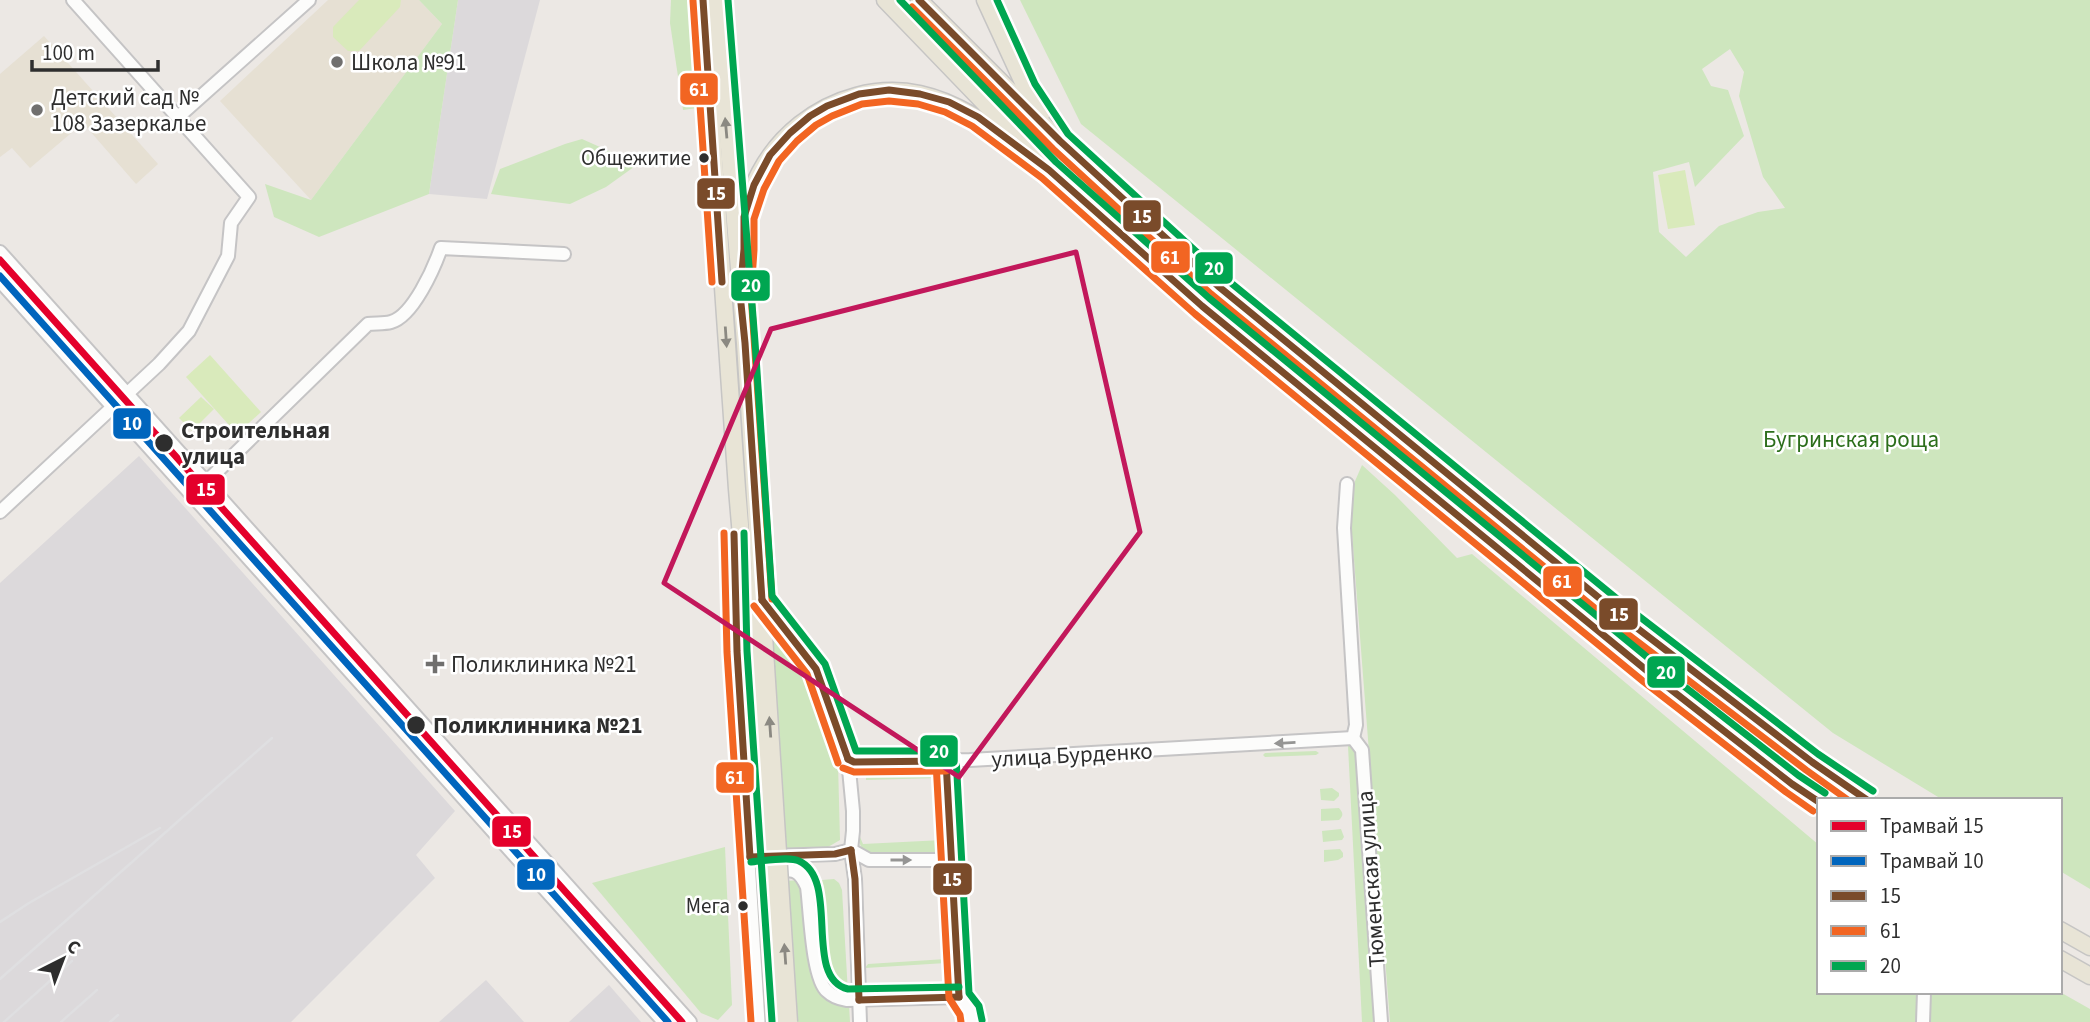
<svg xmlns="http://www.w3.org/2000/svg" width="2090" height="1022" viewBox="0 0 2090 1022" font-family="'Source Sans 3',sans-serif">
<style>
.industrial{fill:#dcd9db}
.education{fill:#e6e0d3}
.green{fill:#cee6be;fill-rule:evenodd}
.pitch{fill:#d9eabb}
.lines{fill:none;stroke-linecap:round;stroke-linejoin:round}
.minor-casing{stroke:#c5c4c5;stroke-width:16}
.major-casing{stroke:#c6c5c4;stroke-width:19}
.minor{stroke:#fcfcfb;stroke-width:12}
.major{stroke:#e8e4d6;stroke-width:16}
.rail{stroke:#dfdfe1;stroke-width:2.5}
.major-bridge-casing{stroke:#c6c5c4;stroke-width:19;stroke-linecap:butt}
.major-bridge{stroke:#e8e4d6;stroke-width:16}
.bus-1-casing{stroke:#fff;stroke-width:12}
.bus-2-casing{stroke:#fff;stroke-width:12}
.bus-3-casing{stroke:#fff;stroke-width:12}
.bus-1{stroke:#7a4b2a;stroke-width:7}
.bus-2{stroke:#f26522;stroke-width:7}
.bus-3{stroke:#00a651;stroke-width:7}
.tram-1-casing{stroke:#fff;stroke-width:12}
.tram-2-casing{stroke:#fff;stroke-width:12}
.tram-1{stroke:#e4002b;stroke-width:7}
.tram-2{stroke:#0065bd;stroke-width:7}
.oneway{fill:#8b8982}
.oneway2{fill:#959594}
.marked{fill:none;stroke:#c2185b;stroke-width:5;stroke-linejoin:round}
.poi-dot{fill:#706f6e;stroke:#fff;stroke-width:2.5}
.bus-dot{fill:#2e2e2e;stroke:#fff;stroke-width:2.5}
.labels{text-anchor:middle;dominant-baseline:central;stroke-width:5;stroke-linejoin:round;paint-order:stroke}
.bus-label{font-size:21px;fill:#2e2e2e;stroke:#fff;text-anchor:end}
.poi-label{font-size:23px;fill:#2e2e2e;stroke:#fff;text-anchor:start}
.stop-label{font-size:23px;font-weight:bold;fill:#2e2e2e;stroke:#fff;text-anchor:start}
.park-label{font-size:23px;fill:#2c6e1b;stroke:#fff}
.street-label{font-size:23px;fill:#2e2e2e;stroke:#fff}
.line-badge{stroke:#fff;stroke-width:2.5}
.badge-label{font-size:19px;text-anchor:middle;font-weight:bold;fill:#fff}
</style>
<rect width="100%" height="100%" fill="#ece8e4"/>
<g class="industrial">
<polygon points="458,0 540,0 487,199 429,194"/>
<polygon points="139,456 455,811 416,855 435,878 291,1022 0,1022 0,583"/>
<polygon points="486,980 524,1022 439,1022"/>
<polygon points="609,985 641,1022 569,1022"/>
</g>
<g class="education">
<polygon points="328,0 419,0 442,24 311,200 220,101"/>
<polygon points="44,36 158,164 136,184 83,123 30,168 12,148 0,157 0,74"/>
</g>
<g class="green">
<polygon points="419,0 458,0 429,194 319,237 274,217 265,184 311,200 442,24"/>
<polygon points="671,0 698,0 704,107 683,110 670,23"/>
<path d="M1020 0H2090V889L2060 871V800H1943L1833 733 1081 124ZM1730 49 1744 72 1739 96 1763 177 1785 208 1758 212 1719 226 1686 257 1659 232 1653 172 1689 162 1695 187 1744 136 1728 90 1711 86 1702 69Z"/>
<polygon points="582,139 638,164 606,187 570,204 491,194 500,169 565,144"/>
<polygon points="1362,465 1395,495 1457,558 1472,554 1819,845 1819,992 2060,992 2090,1009 2090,1022 1390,1022 1349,495"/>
<polygon points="770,622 796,651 806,665 824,703 837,749 838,763 840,840 828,847 785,852"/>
<polygon points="1352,745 1355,748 1374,1022 1362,1022 1348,746"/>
<polygon points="1316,751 1319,753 1316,755 1265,757 1263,755 1265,753"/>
<polygon points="941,766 944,784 940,784 939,778 866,780 866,767"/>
<polygon points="1332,788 1339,793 1339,796 1334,801 1321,800 1320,789"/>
<path d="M1339 808C1343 813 1344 815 1339 820L1321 821V809Z"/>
<polygon points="1341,829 1344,837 1342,840 1323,842 1322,831"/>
<path d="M943 834H947L945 851 942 853C923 854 882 862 866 852 861 848 859 843 858 837H860L863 844 943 840Z"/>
<polygon points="725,847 732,1005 718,1020 701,1013 592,883"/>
<polygon points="1340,849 1343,853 1343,857 1338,860 1324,862 1324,850"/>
<polygon points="834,879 839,883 842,890 848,993 841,995 829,988 821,972 810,881"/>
<polygon points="801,880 812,977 824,994 849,1004 850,1022 794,1022 785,881"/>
<polygon points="946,959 953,962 953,967 947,970 946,963 865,968 868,964"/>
</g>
<g class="pitch">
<polygon points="359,0 401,0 400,7 359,51 348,51 333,37 333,27"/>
<polygon points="1685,170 1695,225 1668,229 1658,175"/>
<polygon points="210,355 261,412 237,434 186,377"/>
<polygon points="201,397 214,409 192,431 179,418"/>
</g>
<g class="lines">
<g class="minor-casing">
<g id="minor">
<polyline points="178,117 309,0"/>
<polyline points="0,252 690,1022"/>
<polyline points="0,281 664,1022"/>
<polyline points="1347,484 1344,528 1356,725 1353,738"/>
<path d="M192 496 368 324C375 323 384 324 391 322 413 316 434 268 441 248L564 254"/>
<polyline points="0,512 159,364 189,331 228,256 231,223 249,197 73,0"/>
<polyline points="734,538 737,651 762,1022"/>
<polyline points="762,600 816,669 848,759 853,811 853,831 851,850 855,879 860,1022"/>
<polyline points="1353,738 1362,750 1381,1022"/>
<polyline points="848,759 854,762 970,760 1353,738"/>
<polyline points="946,761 959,997 970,1011 972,1022"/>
<polyline points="772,856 835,854 851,850 869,860 953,860"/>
<path d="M772 871C792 870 798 867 807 887 810 908 812 979 827 991 832 996 840 999 847 1000L959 997"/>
<polyline points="1923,1022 1924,992"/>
</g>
</g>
<g class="major-casing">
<g id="major">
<polyline points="703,0 737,489 752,666"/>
<polyline points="717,0 745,343 766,666"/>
<polyline points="885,0 1049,170 1202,306 1651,674 1792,784 1819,802"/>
<polyline points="919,0 1060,141 1218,286 1620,615 1812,762 1867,800"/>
<polyline points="985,0 1026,89 1042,113"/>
<path d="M744 234C745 146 834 76 920 94 956 102 984 122 1013 143"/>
<polyline points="2060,930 2090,947"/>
<polyline points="2060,959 2090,976"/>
</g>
</g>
<use href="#minor" class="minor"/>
<use href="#major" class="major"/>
<g class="rail">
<polyline points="0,922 29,903 160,828"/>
<polyline points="0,979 272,738"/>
<polyline points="4,1022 72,961"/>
<polyline points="61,1022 97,990"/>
<polyline points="110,1022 118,1015"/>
</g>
<g class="major-bridge-casing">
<g id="major-bridge">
<polyline points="752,666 774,1022"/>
<polyline points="766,666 789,1022"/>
</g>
</g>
<use href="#major-bridge" class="major-bridge"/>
<g class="bus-1-casing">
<g id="bus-1">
<polyline points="703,0 722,282"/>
<polyline points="919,0 1060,141 1218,286 1620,615 1812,762 1867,800"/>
<polyline points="734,534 737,651 750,857"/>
<polyline points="762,600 745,343 740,294 744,249 744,217 754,185 770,155 790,133 810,116 827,106 859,94 889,90 920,94 949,102 978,117 1049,170 1202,306 1651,674 1792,784 1819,802"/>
<polyline points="762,600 816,669 848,759"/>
<polyline points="848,759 854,762 946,761"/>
<polyline points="946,761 959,997"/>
<polyline points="851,850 855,879 859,1000"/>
<polyline points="750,857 835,854 851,850"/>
<polyline points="859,1000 959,997"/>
</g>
</g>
<g class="bus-2-casing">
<g id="bus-2">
<polyline points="693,1 712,282"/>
<polyline points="912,7 1053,149 1211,294 1613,623 1806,770 1848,800"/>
<polyline points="724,533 727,652 751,1022"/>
<polyline points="772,599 751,294 754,250 754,219 764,189 779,161 797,141 816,125 832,116 862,104 889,101 918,104 945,112 972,126 1042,178 1195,314 1644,682 1786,792 1813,811"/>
<polyline points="754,606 807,674 838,763"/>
<polyline points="936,762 949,998 960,1015 961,1022"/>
<polyline points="843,768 854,772 946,771"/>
</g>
</g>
<g class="bus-3-casing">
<g id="bus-3">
<polyline points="728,0 755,342 772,596 825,664 856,751 947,751 956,757 969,993 979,1006 982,1020"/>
<polyline points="900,0 1056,162 1209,298 1658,666 1798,775 1825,793"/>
<polyline points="997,0 1035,84 1068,134 1225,278 1627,607 1818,754 1873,791"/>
<polyline points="744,533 747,651 772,1021"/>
<path d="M751 862C762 861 790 856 799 861 841 880 802 978 848 989L959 987"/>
</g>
</g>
<use href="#bus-1" class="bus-1"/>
<use href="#bus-2" class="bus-2"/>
<use href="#bus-3" class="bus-3"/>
<g class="tram-1-casing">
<polyline id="tram-1" points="0,260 682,1022"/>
</g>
<g class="tram-2-casing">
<polyline id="tram-2" points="0,276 668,1022"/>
</g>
<use href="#tram-1" class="tram-1"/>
<use href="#tram-2" class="tram-2"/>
</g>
<defs><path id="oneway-solid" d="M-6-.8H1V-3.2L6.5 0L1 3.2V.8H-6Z" transform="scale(1.75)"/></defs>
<g class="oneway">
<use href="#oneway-solid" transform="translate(726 128) rotate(-95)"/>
<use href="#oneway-solid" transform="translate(726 337) rotate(86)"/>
<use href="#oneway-solid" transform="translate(770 727) rotate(-94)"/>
<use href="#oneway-solid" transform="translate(785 954) rotate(-94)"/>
</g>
<g class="oneway2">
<use href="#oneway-solid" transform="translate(1285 743) rotate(177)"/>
<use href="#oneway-solid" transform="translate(901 860)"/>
</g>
<path class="marked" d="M1076 252 1140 532 959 777 664 583 771 329Z"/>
<g class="poi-dot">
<circle cx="337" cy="62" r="7"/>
<circle cx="37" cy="110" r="7"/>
<path d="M431.5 653.5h7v7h7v7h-7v7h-7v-7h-7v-7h7z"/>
</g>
<g class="bus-dot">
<circle cx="704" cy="158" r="6"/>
<circle cx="164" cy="443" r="10"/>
<circle cx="416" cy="725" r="10"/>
<circle cx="743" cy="906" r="6"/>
</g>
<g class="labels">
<g class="bus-label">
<text x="691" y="158">Общежитие</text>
<text x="730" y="906">Мега</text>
</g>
<g class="poi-label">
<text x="351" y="62">Школа №91</text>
<text x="51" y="97">Детский сад №<tspan x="51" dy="26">108 Зазеркалье</tspan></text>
<text x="451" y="664">Поликлиника №21</text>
</g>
<g class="stop-label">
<text x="181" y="430">Строительная<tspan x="181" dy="26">улица</tspan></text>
<text x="433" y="725">Поликлинника №21</text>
</g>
<g class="park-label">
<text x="1851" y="439">Бугринская роща</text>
</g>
<g class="street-label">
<text transform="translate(1072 755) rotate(-3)">улица Бурденко</text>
<text transform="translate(1371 879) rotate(-94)">Тюменская улица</text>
</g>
</g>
<g class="line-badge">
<rect x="679" y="72" width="40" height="34" rx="7" fill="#f26522"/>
<rect x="696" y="177" width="40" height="33" rx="7" fill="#7a4b2a"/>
<rect x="1122" y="199" width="40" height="34" rx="7" fill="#7a4b2a"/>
<rect x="1150" y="240" width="41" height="34" rx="7" fill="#f26522"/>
<rect x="1194" y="251" width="40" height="34" rx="7" fill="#00a651"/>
<rect x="730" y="269" width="41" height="33" rx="7" fill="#00a651"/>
<rect x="112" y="407" width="40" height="33" rx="7" fill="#0065bd"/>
<rect x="185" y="473" width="41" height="33" rx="7" fill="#e4002b"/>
<rect x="1542" y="565" width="41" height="33" rx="7" fill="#f26522"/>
<rect x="1598" y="597" width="41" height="34" rx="7" fill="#7a4b2a"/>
<rect x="1646" y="655" width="40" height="34" rx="7" fill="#00a651"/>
<rect x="919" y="734" width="40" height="34" rx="7" fill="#00a651"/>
<rect x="715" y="761" width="40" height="33" rx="7" fill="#f26522"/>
<rect x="491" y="815" width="41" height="33" rx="7" fill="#e4002b"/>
<rect x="516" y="858" width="40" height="33" rx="7" fill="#0065bd"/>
<rect x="932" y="862" width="41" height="34" rx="7" fill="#7a4b2a"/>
</g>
<g class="badge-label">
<text x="699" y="96">61</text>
<text x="716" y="200">15</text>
<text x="1142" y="223">15</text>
<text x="1170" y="264">61</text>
<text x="1214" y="275">20</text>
<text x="751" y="292">20</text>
<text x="132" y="430">10</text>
<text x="206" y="496">15</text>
<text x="1562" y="588">61</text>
<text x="1619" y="621">15</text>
<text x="1666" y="679">20</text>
<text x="939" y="758">20</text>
<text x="735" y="784">61</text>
<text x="512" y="838">15</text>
<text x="536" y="881">10</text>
<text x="952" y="886">15</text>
</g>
<rect x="1817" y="798" width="245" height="196" fill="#ffffff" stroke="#ababab" stroke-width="2"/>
<rect x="1831" y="821" width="35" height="10" fill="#e4002b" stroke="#ababab" stroke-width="2"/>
<text x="1880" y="833" font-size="21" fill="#2e2e2e">Трамвай 15</text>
<rect x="1831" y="856" width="35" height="10" fill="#0065bd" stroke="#ababab" stroke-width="2"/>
<text x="1880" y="868" font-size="21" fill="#2e2e2e">Трамвай 10</text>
<rect x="1831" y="891" width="35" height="10" fill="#7a4b2a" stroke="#ababab" stroke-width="2"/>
<text x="1880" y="903" font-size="21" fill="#2e2e2e">15</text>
<rect x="1831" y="926" width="35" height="10" fill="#f26522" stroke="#ababab" stroke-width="2"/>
<text x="1880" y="938" font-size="21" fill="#2e2e2e">61</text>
<rect x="1831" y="961" width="35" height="10" fill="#00a651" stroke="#ababab" stroke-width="2"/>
<text x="1880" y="973" font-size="21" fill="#2e2e2e">20</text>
<g transform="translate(63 959) rotate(42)" stroke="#ffffff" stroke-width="5" paint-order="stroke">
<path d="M0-5L12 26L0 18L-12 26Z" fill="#2e2e2e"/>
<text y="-10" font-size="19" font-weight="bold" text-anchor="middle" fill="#2e2e2e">С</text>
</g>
<path d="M32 60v10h126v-10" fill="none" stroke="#2e2e2e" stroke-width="3.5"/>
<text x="42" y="60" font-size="21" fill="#2e2e2e" stroke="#ffffff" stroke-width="5" paint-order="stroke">100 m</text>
</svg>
